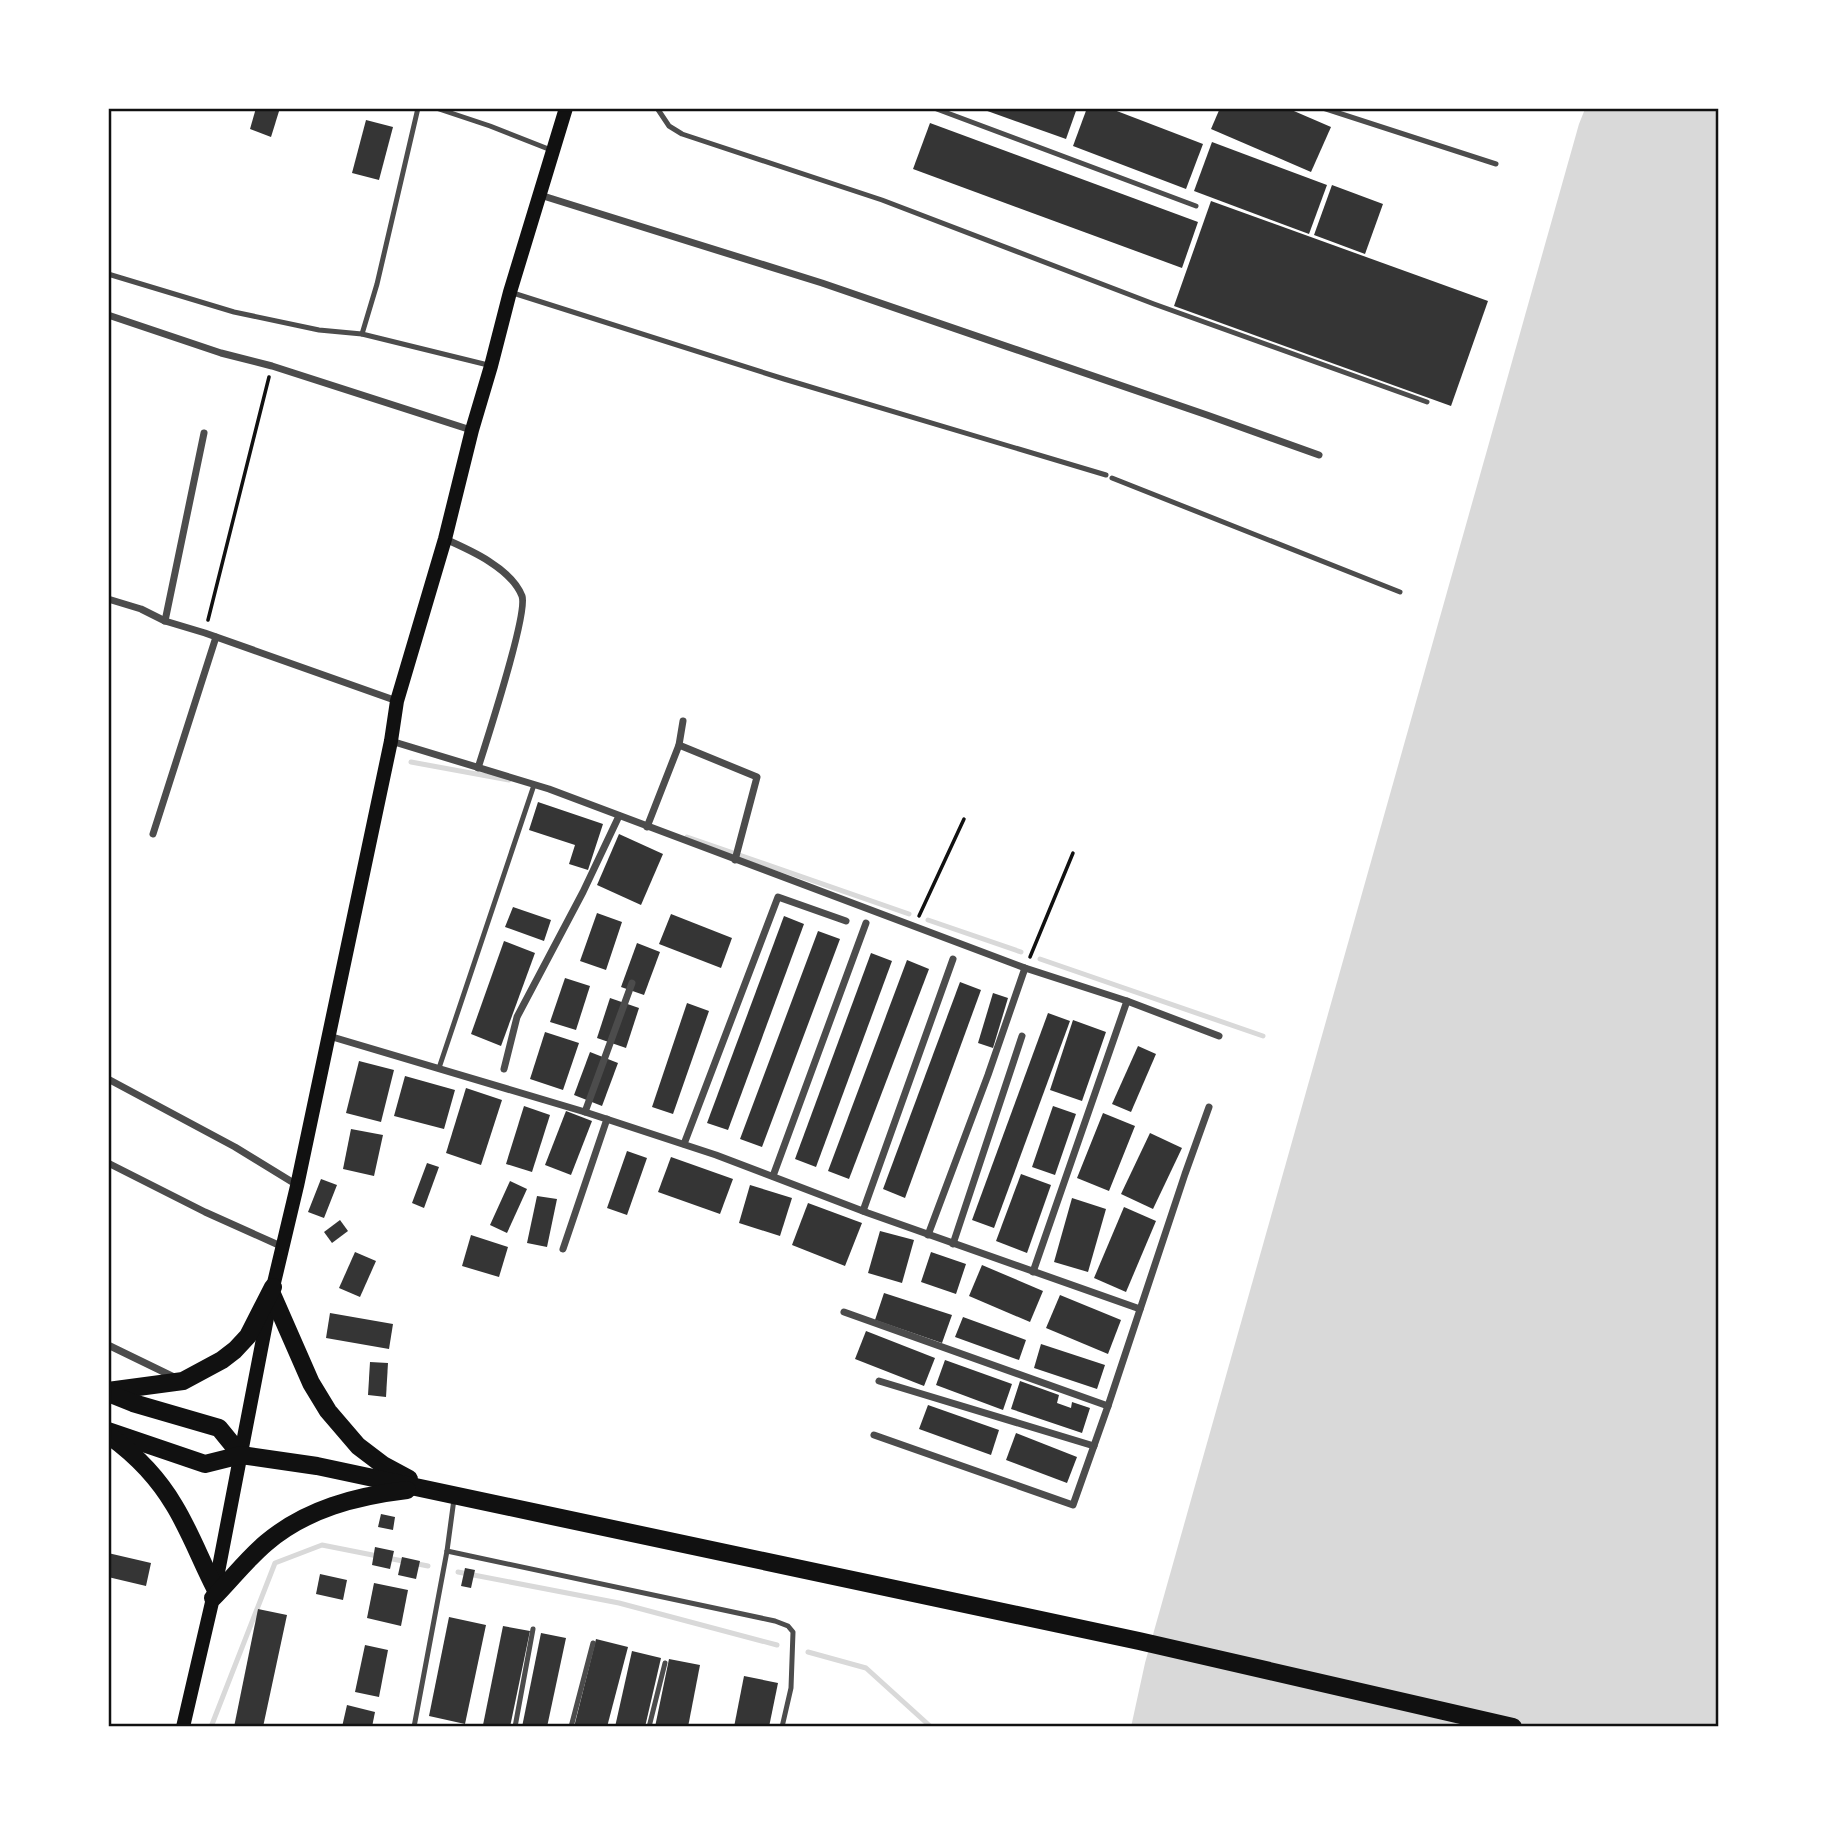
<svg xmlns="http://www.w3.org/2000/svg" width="1827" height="1835" viewBox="0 0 1827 1835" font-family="'IBM Plex Serif',serif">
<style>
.water{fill:#d9d9d9}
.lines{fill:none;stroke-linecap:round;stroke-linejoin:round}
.stream{stroke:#d9d9d9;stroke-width:5}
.building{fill:#353535}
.path{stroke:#111;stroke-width:3.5}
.service{stroke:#4c4c4c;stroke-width:5}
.minor{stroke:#4c4c4c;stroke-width:7}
.secondary{stroke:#111;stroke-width:14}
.trunk{stroke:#111;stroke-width:18}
.neatline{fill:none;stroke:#111;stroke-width:2.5}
</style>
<rect width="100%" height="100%" fill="#fff"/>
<polygon class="water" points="1585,109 1718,109 1718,1726 1131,1727 1145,1663 1579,124"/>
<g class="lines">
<g class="stream">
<polyline points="411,762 509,780"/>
<polyline points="687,837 909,914"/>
<polyline points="928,920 1021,952"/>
<polyline points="1040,959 1263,1036"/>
<polyline points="458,1572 619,1603 777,1645"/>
<polyline points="808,1652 866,1668 931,1727"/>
<polyline points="211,1727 275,1563 322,1545 428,1566"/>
</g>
</g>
<g class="building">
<polygon points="256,108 280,108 271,137 250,129"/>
<polygon points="979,108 1077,108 1066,139"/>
<polygon points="1087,108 1109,108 1203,144 1186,189 1073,146"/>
<polygon points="1220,108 1287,108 1331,127 1311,172 1211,129"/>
<polygon points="366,120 393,127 379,180 352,173"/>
<polygon points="930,123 1198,222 1182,268 913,169"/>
<polygon points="1212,142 1327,185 1309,234 1194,191"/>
<polygon points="1332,185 1383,204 1365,254 1314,235"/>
<polygon points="1211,201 1488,301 1451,406 1174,306"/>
<polygon points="538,802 603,824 588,870 569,864 575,845 529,830"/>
<polygon points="619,834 663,854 641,905 597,885"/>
<polygon points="513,907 551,920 544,941 505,927"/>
<polygon points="597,913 622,922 606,970 580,961"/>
<polygon points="671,914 732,938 721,968 659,944"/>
<polygon points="784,916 804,924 728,1130 707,1123"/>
<polygon points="818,931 840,939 762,1147 740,1139"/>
<polygon points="504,941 535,953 501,1046 471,1034"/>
<polygon points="637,943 660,952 644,995 621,987"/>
<polygon points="871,953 892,961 816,1167 795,1159"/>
<polygon points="907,960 929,969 849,1179 828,1171"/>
<polygon points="565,978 590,986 576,1030 550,1022"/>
<polygon points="960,982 981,990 905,1198 883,1189"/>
<polygon points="993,993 1008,998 993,1048 978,1043"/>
<polygon points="610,998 639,1008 626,1048 597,1038"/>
<polygon points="687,1003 709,1011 673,1114 652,1107"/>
<polygon points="1048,1013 1070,1021 994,1228 972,1220"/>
<polygon points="1073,1020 1106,1032 1082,1101 1050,1090"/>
<polygon points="545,1032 579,1043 563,1090 530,1079"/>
<polygon points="1138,1046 1156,1054 1131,1112 1112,1104"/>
<polygon points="590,1052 618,1063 602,1106 574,1095"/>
<polygon points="359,1061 394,1070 381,1122 346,1113"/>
<polygon points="405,1076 455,1090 444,1129 394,1116"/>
<polygon points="466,1088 502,1100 481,1165 446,1153"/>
<polygon points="524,1106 550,1115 532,1172 506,1164"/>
<polygon points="1053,1106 1076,1114 1055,1175 1032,1167"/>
<polygon points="566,1111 592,1121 571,1175 545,1165"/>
<polygon points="1103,1113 1135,1126 1109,1191 1077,1178"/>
<polygon points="351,1129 383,1135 374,1176 343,1169"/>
<polygon points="1150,1133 1182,1148 1153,1209 1121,1194"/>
<polygon points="627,1151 647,1158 627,1215 607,1208"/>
<polygon points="671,1157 733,1179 720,1214 658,1192"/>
<polygon points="427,1163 439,1167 424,1208 412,1203"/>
<polygon points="1021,1174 1051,1185 1027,1253 996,1241"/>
<polygon points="321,1179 337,1185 324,1218 308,1212"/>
<polygon points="510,1181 527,1189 507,1233 490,1225"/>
<polygon points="750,1185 792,1198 780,1236 739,1223"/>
<polygon points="537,1196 557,1199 547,1247 527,1243"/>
<polygon points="1072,1198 1106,1209 1088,1272 1054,1262"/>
<polygon points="808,1203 862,1223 845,1266 792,1245"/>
<polygon points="1124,1207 1156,1221 1126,1292 1094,1278"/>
<polygon points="340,1220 348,1231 332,1243 324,1232"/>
<polygon points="880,1231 914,1240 902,1283 868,1273"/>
<polygon points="471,1235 508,1247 499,1277 462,1266"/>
<polygon points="355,1252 376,1261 360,1297 339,1288"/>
<polygon points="931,1252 966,1264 956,1294 921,1282"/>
<polygon points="982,1265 1043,1291 1030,1322 969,1296"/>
<polygon points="884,1293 952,1315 942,1343 875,1320"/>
<polygon points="1060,1295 1121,1320 1108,1354 1046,1328"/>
<polygon points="330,1313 393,1324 389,1349 326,1338"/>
<polygon points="963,1317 1026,1340 1019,1360 955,1337"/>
<polygon points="866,1331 935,1358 924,1386 855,1359"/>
<polygon points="1041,1344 1105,1365 1097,1389 1034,1368"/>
<polygon points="945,1360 1012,1384 1003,1410 936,1385"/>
<polygon points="370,1362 388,1363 386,1397 368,1395"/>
<polygon points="1020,1381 1059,1395 1057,1403 1071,1408 1072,1402 1090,1408 1082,1433 1011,1409"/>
<polygon points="928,1405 999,1430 991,1455 919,1429"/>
<polygon points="1016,1433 1077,1457 1067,1483 1006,1460"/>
<polygon points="381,1514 395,1517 393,1530 378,1527"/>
<polygon points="375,1547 394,1551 390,1569 372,1565"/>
<polygon points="108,1553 151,1563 146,1586 108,1577"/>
<polygon points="402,1557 420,1561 416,1579 398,1575"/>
<polygon points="465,1568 475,1570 471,1588 461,1586"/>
<polygon points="320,1574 347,1580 343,1600 316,1594"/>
<polygon points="374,1583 408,1590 401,1626 367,1618"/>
<polygon points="258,1609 287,1615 263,1727 234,1727"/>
<polygon points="449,1617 486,1625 465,1724 429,1716"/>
<polygon points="503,1626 530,1631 510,1727 489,1727 483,1725"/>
<polygon points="541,1633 566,1638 547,1727 522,1727"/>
<polygon points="596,1639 628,1647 607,1727 574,1727"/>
<polygon points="365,1645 388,1650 379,1697 355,1692"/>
<polygon points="632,1651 661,1658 645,1727 615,1727"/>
<polygon points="669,1659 700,1665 688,1727 655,1727"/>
<polygon points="744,1676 778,1683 769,1727 734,1727"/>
<polygon points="347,1705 375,1712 372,1727 342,1727"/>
</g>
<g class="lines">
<g class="path">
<polyline points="208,620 269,377"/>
<polyline points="919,916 964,819"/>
<polyline points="1030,957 1073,853"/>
</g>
<g class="service">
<polyline points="418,108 377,284 362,334 488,365"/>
<polyline points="436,108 490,126 551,150"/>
<polyline points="657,108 669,126 682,134 882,200 1154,304 1427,402"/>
<polyline points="934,108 1196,206"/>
<polyline points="1323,108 1496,164"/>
<polyline points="108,274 234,312 319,330 362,334"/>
<polyline points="513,293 784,379 1106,475"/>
<polyline points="1112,478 1400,592"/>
<polyline points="439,1068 534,785"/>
<polyline points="447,1551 775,1621 788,1626 793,1632 791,1688 782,1727"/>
<polyline points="414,1727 447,1551 454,1499"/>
<polyline points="515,1727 533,1629"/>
<polyline points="571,1727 593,1643"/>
<polyline points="649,1727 665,1663"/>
</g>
<g class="minor">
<polyline points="540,195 822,283 1207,415 1319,455"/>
<polyline points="108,315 221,353 272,366 471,430"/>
<path d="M445 539C470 550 511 568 522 596 528 613 486 743 478 768"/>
<polyline points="108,599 141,609 165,621 205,633 397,701"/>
<polyline points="165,621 204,433"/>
<polyline points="391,741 549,789 1025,968 1127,1001 1219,1036"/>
<polyline points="679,745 683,721"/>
<polyline points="647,827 679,745 757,777 735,860"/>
<polyline points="153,834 216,637"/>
<polyline points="329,1036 585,1112 716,1155 868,1213 1140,1309"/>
<polyline points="504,1069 517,1017 583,892 619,816"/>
<polyline points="108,1079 235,1147 297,1185"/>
<polyline points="585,1112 632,983"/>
<polyline points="684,1144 778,897 846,921"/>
<polyline points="108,1163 205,1212 283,1247"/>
<polyline points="773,1176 866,923"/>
<polyline points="863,1211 953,959"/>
<polyline points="928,1235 988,1075 1025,968"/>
<polyline points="953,1244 1022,1036"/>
<polyline points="563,1249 607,1119"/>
<polyline points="1033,1272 1127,1001"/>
<polyline points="844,1312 1108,1406"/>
<polyline points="108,1345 176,1378"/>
<polyline points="879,1381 1094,1446"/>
<polyline points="874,1435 1073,1505 1108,1406 1185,1174 1209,1107"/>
</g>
<polyline class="secondary" points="183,1727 213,1598 273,1287 297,1186 391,741 397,701 445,539 472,430 491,366 510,292 566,108"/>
<g class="trunk">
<polyline points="272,1294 311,1383 328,1411 358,1446 383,1465 409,1479"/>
<polyline points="108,1391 183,1381 222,1360 235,1350 248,1336 273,1287"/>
<polyline points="108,1393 133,1403 219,1428 241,1455"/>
<polyline points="108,1431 205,1464 241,1455 317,1466 1139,1641 1513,1727"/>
<path d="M111 1437C137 1456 158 1478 174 1505 190 1531 201 1561 215 1588"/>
<path d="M213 1598C231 1580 247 1559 266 1543 306 1509 356 1496 407 1490"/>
</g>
</g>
<rect width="1827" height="1835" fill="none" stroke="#ffffff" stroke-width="220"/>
<rect x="110" y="110" width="1607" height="1615" class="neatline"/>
</svg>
